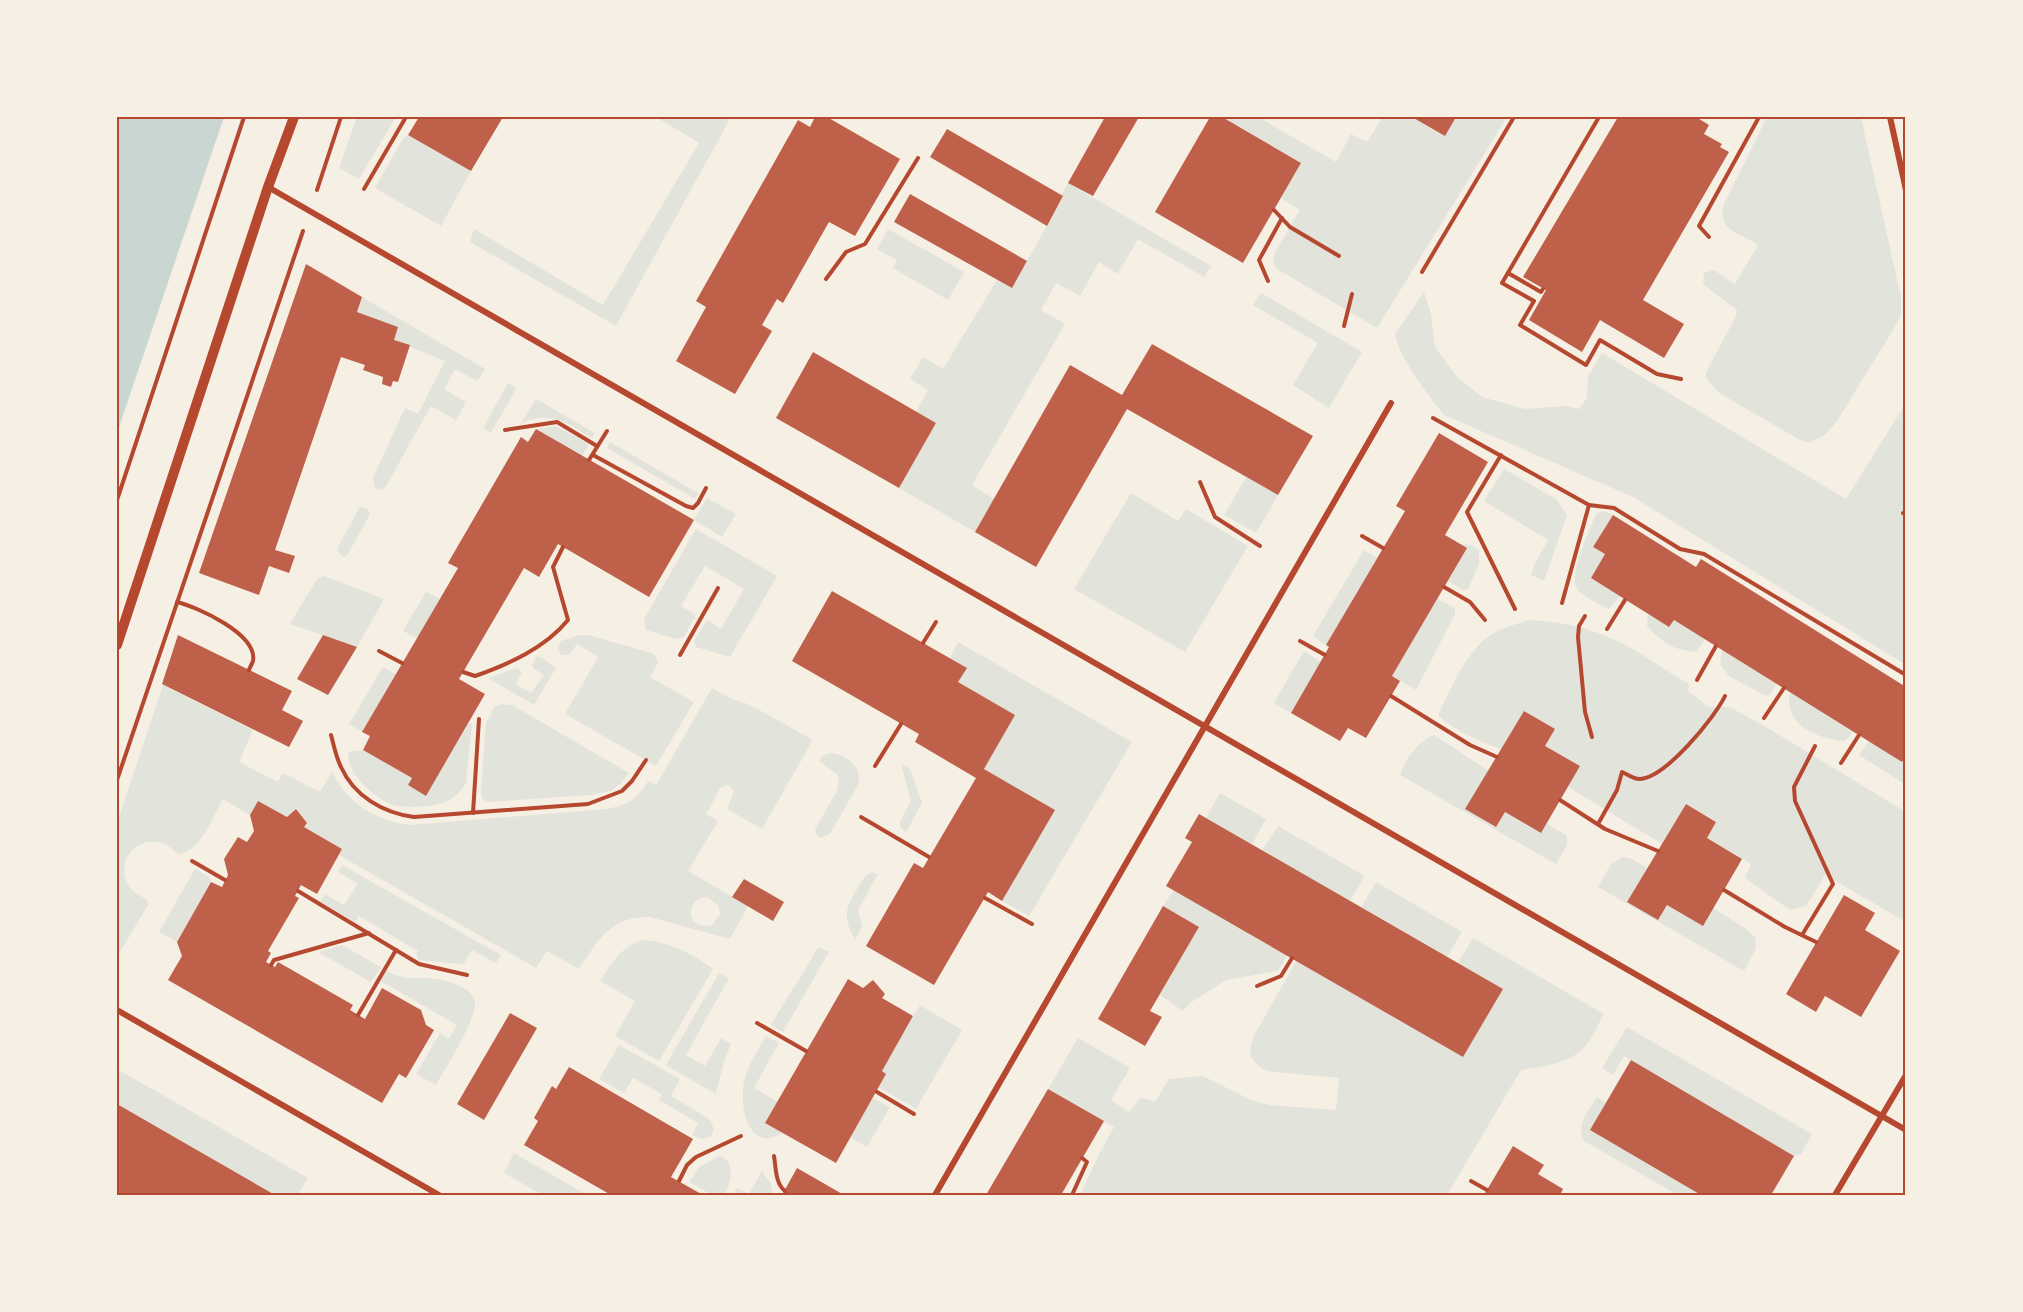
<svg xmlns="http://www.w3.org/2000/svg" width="2023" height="1312" viewBox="0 0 2023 1312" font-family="Signika,sans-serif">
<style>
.green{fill:#e2e4dc;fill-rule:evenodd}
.water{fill:#c9d6d2}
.building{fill:#bf614a}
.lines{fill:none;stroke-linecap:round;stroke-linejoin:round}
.path{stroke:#b5482f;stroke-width:4}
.minor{stroke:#b5482f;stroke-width:6}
.tertiary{stroke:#b5482f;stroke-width:10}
.neatline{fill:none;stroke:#b5482f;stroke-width:2}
</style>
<rect width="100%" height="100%" fill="#f6efe4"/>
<g class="green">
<polygon points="357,117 396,117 359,179 339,168"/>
<polygon points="656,117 731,117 616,326 470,242 474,229 603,305 699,143"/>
<polygon points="1222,117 1258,117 1336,162 1351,134 1365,141 1368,141 1382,117 1507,117 1377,328 1277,269 1273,260 1274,254 1300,210 1281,198 1301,163"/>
<path d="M1767 117H1861L1901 297V315L1893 330 1837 421 1825 435 1809 443 1800 440 1719 393 1706 378V372L1736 316 1737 310 1703 284 1704 273 1714 270 1735 284 1758 245C1739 232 1717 232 1724 204Z"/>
<polygon points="408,135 471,171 441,226 375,188 402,140"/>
<polygon points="1068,183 1211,266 1204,277 1138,239 1118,274 1099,262 1080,296 1056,283 1041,310 1065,324 972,485 994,499 975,532 899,488 936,423 916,412 928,390 910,379 923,357 943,369 997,280 1012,288 1063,197 1061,195"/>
<polygon points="888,229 964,272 948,300 893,268 897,260 877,249"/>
<path d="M1424 292 1431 314 1435 347 1457 377 1482 397 1525 409 1565 406 1579 409 1587 398 1588 376 1602 353 1846 499 1906 403V665L1633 497 1444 415C1428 395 1399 358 1395 334Z"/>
<polygon points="1261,293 1362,352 1329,408 1293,385 1318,343 1253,305"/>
<polygon points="362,297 485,369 477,381 455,369 444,389 466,402 456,420 431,406 386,486 382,490 375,489 373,478 405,408 418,414 445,361 394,340 398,327 357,312"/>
<polygon points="508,383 517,388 491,433 483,428"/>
<path d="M536 399 595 433 592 438C566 423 552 410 521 423Z"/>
<polygon points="556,426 589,444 582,456 536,429"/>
<polygon points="610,442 698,493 695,499 607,448"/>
<polygon points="1504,469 1556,499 1567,515 1544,581 1531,575 1534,565 1548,540 1484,501"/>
<polygon points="1246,477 1278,495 1256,533 1224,515"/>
<polygon points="1131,493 1178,521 1186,509 1248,546 1185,652 1074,589"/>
<polygon points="707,498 736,514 722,537 694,520"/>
<polygon points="363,507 368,509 370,514 348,554 344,557 340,555 337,549 359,508"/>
<path d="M1604 511 1613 515 1593 547 1605 554 1591 578 1620 596 1609 609C1599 604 1585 598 1577 589 1568 577 1590 526 1597 513Z"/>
<polygon points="696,529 777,576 730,657 696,647 694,641 707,620 721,629 744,589 705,566 681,606 696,615 684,637 676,639 646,630 644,619"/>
<polygon points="1461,544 1472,545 1479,550 1479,564 1468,589 1463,590 1448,581 1467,548"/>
<polygon points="1364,550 1377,558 1326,645 1313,636"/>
<polygon points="324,576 384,599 357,647 290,624 317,579"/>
<polygon points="426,592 440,599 417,638 403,631"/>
<polygon points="1437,599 1455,608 1455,614 1416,690 1392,676"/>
<path d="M1648 614 1669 627 1674 620 1705 639 1696 652C1673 650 1663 643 1647 626Z"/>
<path d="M1528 620C1558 621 1586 627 1613 639 1640 651 1664 670 1689 684L1688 691 1709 707H1730L1771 730 1906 812V922L1825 875 1806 906 1790 910 1745 878 1751 864 1707 838 1716 821 1686 804 1662 844 1568 787 1580 766 1545 746 1554 729 1524 711 1501 749C1478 740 1455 732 1438 715 1451 690 1463 658 1485 639 1497 629 1514 625 1528 620Z"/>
<polygon points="579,635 588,635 652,653 656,657 658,663 650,677 694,702 656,766 565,714 598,657 577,644 569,655 561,655 558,648 561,641"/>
<polygon points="958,642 1132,742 1029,916 1002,901 1055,810 984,769 1015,715 958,682 966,668 950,658"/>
<polygon points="1722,650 1776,684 1770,695 1764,695 1729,676 1720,664"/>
<polygon points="1304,651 1321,662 1291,713 1274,703"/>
<polygon points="536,657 541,657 556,668 534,705 488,678 516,668 522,672 515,684 531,693 544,675 534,669 532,665"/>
<polygon points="383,667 396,674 362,732 349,724"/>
<path d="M163 685 253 730 239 762 278 782 283 773 320 792 332 771C345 803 379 822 411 825L605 809C626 806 637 800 648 781L656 785 712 688 734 700 745 703 763 712 813 740 762 829 727 809 734 791 728 785 721 787 706 814 718 821 688 871 748 906 730 939 650 917C611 916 598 940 579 969L547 951 536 968 339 855 342 849 304 827 307 823 296 809 287 817 258 801 250 815 223 799C214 815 199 853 179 854 172 850 167 843 159 842 131 837 114 868 131 889 135 894 142 896 147 900L148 905 120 952 117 950V823ZM707 897 718 905 720 914 712 925 703 926 694 922C687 910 693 898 707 897Z"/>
<path d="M1790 692 1853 732 1845 741C1819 740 1782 724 1790 692Z"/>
<polygon points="501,704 512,705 629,773 620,784 611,791 591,795 487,802 482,798 481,792 486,723 495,706"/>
<path d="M469 723 472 724 466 783C461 791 455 798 446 802 434 807 402 809 390 804 370 794 348 775 348 752L363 750 412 778 408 785 426 796Z"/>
<path d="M1434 735 1489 771 1466 810 1496 827 1505 812 1540 833 1546 823 1567 836V845L1556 864 1400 775C1405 759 1419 740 1434 735Z"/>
<polygon points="1869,741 1906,756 1906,785 1859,755"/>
<path d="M829 753C845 753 864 768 858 785L830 834 820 838 816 834 815 829 837 791 839 780 837 774 819 761 823 756Z"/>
<polygon points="901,764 910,769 922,803 906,832 900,827 900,822 911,801"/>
<polygon points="1220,793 1266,819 1252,844 1206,818"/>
<polygon points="1278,826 1365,876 1350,901 1262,850"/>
<polygon points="1622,857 1630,858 1647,868 1628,902 1658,920 1667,905 1713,908 1745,928 1755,937 1756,948 1744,971 1598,887 1611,864"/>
<polygon points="342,865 501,955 496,963 472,950 464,963 461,964 419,960 416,954 418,951 359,916 355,922 320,901 325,894 344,905 358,884 338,872"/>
<polygon points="195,869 209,877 211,882 177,942 159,932"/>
<path d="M871 872 878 874 858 910 862 927 855 940C844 920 844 910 856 891 860 884 863 877 871 872Z"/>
<polygon points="1376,882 1462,932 1447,957 1361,907"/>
<polygon points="1174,890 1287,956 1278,971 1226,980 1190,1003 1183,1011 1160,995 1199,927 1163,906"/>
<path d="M1473 938 1604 1014C1598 1024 1594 1035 1587 1044 1572 1064 1544 1066 1521 1070L1447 1195H1080L1099 1154 1114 1127 1048 1089 1078 1038 1130 1068 1111 1100 1129 1112 1141 1097 1155 1102 1169 1079 1203 1076 1251 1100 1270 1105 1336 1110 1339 1078 1266 1071C1249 1060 1247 1055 1254 1036L1296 961 1502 989 1458 963Z"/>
<path d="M642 940C666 940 695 955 713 969L659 1061 615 1036 635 1001 600 981C611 964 621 947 642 940Z"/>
<polygon points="342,945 381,967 371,982 318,952"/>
<path d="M818 947 829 952 783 1032 771 1025C786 998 804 974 818 947Z"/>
<path d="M387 971C409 983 414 975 437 979 449 981 472 988 475 1001 478 1017 445 1069 436 1085L416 1074 440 1033 449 1039 457 1025 381 981Z"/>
<polygon points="719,973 729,978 686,1055 705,1066 721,1038 731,1044 724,1061 716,1094 666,1065"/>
<polygon points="920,1005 962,1030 916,1109 879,1087 886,1074 882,1071"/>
<polygon points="1627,1027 1812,1134 1801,1154 1794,1156 1624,1056 1613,1075 1602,1068"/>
<path d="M766 1036 779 1043 754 1088 778 1102 765 1123 782 1133C747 1155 738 1102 745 1078 749 1063 759 1049 766 1036Z"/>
<polygon points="619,1045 680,1079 671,1096 706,1117 710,1120 714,1129 711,1137 701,1139 692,1135 698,1123 659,1100 662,1094 633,1078 624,1093 599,1079"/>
<polygon points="117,1069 308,1178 298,1195 275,1195 117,1104"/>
<path d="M1597 1097 1606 1103 1590 1130 1701 1195H1678L1584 1141C1575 1125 1589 1111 1597 1097Z"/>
<polygon points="873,1098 890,1107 867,1147 850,1137"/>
<polygon points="514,1153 587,1195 543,1195 504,1173"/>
<path d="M720 1156C736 1161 731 1184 724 1195H712L689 1182 699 1167Z"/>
<polygon points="762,1171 771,1184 773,1195 733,1195 737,1188 749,1194"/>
</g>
<polygon class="water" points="117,117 224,117 117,433"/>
<g class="building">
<polygon points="419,117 503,117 471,171 408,135"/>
<polygon points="815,117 827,117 900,159 855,236 829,222 783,303 777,299 762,325 772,331 735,394 676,361 706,307 696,301 798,120 810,127"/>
<polygon points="1105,117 1139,117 1093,196 1068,183"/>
<polygon points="1210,117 1222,117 1301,163 1243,263 1155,212"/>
<polygon points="1412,117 1456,117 1445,136"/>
<polygon points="1618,117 1696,117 1709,125 1704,134 1722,144 1720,147 1729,152 1643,300 1684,324 1664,358 1600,320 1582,352 1529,320 1546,290 1523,277"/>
<polygon points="947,129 1063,196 1047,226 930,157"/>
<polygon points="910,194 1027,261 1012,288 894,222"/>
<polygon points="306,264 362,297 357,312 398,327 394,340 410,345 398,382 393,381 391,387 382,384 383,377 363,370 365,365 341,357 275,550 295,556 289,573 269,566 259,595 199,573"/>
<polygon points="1152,344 1313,436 1278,495 1127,409 1036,567 975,532 1070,365 1122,395"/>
<polygon points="813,352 936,423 899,488 776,418"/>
<polygon points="536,429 694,520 649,597 558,544 539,577 524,568 459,679 485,694 426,796 408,785 412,778 363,750 370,736 362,732 458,568 448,563 521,437 528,442"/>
<polygon points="1439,433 1488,462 1445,535 1467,548 1392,676 1400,681 1366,738 1348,728 1340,741 1291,713 1329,647 1326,645 1405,511 1396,506"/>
<polygon points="1613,515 1696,567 1701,559 1906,687 1906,756 1902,762 1674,620 1669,627 1591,578 1605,554 1593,547"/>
<polygon points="832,591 967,668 958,682 1015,715 984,769 1055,810 1002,901 988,892 934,985 866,946 914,863 923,868 976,778 915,742 919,734 792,661"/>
<polygon points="178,635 292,691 282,710 303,721 289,747 162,684"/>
<polygon points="323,635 357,647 328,695 297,679"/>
<polygon points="1524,711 1555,729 1545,746 1580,766 1541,833 1505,812 1496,827 1465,809"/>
<polygon points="258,801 287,817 296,809 307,823 304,827 342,849 317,894 301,885 295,896 299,898 268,951 271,953 266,962 275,967 278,962 353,1005 350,1010 365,1019 382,988 421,1010 426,1025 434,1030 406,1078 399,1074 382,1103 168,980 182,956 177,942 211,882 222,887 228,875 224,859 238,837 247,842 254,831 250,815"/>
<polygon points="1686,804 1716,822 1707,838 1742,859 1703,926 1667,905 1658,920 1627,902"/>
<polygon points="1199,814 1503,989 1463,1057 1166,886 1192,842 1185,838"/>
<polygon points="744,879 784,902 773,921 732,897"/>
<polygon points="1844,895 1875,913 1865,930 1900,951 1861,1017 1825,996 1816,1012 1786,994"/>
<polygon points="1163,906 1199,927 1150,1011 1162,1017 1145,1046 1098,1019"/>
<polygon points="848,979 863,988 873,980 885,994 882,998 913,1016 882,1071 886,1074 836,1163 765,1123"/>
<polygon points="510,1013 537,1028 484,1120 457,1104"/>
<polygon points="1631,1060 1794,1156 1771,1195 1701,1195 1590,1130"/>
<polygon points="569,1067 693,1139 671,1177 703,1195 611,1195 524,1145 538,1121 534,1118 552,1086 556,1089"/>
<polygon points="1048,1089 1104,1121 1061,1195 986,1195"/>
<polygon points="117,1104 275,1195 117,1195"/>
<polygon points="1513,1146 1544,1165 1538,1174 1563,1189 1560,1195 1484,1195"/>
<polygon points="797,1168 844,1195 782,1195"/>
</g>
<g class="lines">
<g class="path">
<polyline points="1599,117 1502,283 1534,301 1520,325 1586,365 1600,340 1657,374 1681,379"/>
<polyline points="364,189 406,117"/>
<polyline points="317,190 341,117"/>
<polyline points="1274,210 1290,227 1339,256"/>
<polyline points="1709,237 1699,226 1759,117"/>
<polyline points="1422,272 1514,117"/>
<polyline points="1508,273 1541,292 1543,289"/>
<polyline points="826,279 846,252 865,244 918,158"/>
<polyline points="1268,281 1259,260 1282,218"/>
<polyline points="1344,326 1352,294"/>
<polyline points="1433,418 1589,505 1614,508 1680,549 1704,554 1906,675"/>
<polyline points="505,430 557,422 597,446"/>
<polyline points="593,455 686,506 693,508 698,503 706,488"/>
<polyline points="1501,455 1467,512 1515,609"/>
<polyline points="589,460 607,431"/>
<polyline points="1200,482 1215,517 1260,546"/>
<polyline points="117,500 244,117"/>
<polyline points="1903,513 1906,515"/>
<polyline points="1362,536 1383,548"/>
<polyline points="1444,587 1470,602 1485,620"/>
<path d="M177 602C197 607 258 634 253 661 252 664 250 667 249 670"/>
<polyline points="1562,603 1589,505"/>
<polyline points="1585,616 1579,626 1578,637 1585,712 1592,737"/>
<polyline points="1607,629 1625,600"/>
<polyline points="1300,641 1325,655"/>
<polyline points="923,643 936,622"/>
<polyline points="379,651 402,663"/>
<polyline points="680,655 718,588"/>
<path d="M463 672 475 676C509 664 545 648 568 620L553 567 563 547"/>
<polyline points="1697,680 1716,646"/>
<polyline points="1391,696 1470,745 1497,757"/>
<polyline points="1764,718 1784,688"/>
<path d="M331 735C334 746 336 757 341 767 354 796 383 813 414 817L588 804 622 791 632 781 646 760"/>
<polyline points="1841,763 1859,735"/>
<polyline points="875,766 901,724"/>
<polyline points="117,780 303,231"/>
<polyline points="1560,800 1605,829 1658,851"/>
<polyline points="473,813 479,719"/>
<polyline points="861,817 929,857"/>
<path d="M1598 824 1617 790 1622 772C1627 774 1634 779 1639 779 1665 779 1715 717 1725 696"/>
<polyline points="192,861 225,880"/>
<polyline points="1724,890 1785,927 1816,942"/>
<polyline points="298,891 419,964 467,975"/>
<polyline points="985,898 1032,924"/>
<polyline points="1802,935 1833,884 1795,801 1794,787 1815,746"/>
<polyline points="271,965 274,960 369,933"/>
<polyline points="1257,986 1281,976 1292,958"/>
<polyline points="358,1015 396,950"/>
<polyline points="757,1023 806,1051"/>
<polyline points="877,1092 914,1114"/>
<path d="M774 1156C776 1167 775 1183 785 1191"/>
<polyline points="679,1181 687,1165 696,1157 741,1136"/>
<polyline points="1471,1181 1487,1190"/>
<polyline points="1072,1195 1087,1162 1082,1158"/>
</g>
<g class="minor">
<polyline points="1890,117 1906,190"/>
<polyline points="268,187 1906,1130"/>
<polyline points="117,1010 439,1195"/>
<polyline points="935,1195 1391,403"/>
<polyline points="1835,1195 1906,1075"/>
</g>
<polyline class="tertiary" points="117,645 268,187 294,117"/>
</g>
<rect width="2023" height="1312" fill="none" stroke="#f6efe4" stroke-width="237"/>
<rect x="118" y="118" width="1786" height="1076" class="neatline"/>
</svg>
